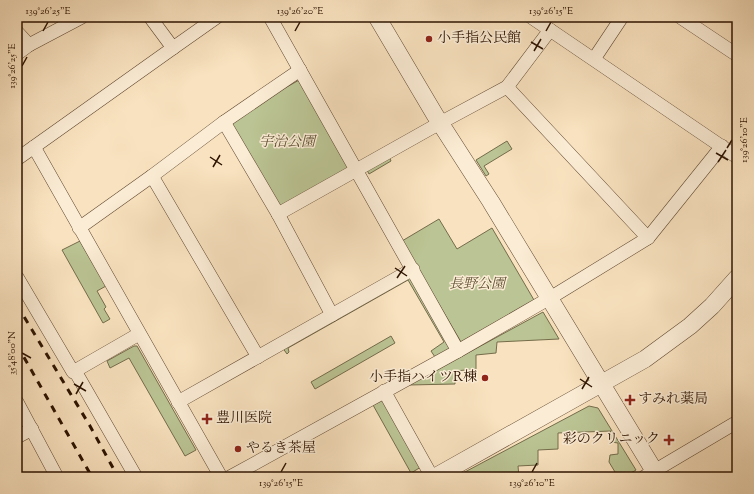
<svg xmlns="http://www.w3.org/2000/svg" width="754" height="494" viewBox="0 0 754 494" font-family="'Sorts Mill Goudy','Noto Serif JP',serif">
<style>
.green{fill:#bbc494;stroke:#746c4a}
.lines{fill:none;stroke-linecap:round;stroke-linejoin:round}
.minor-casing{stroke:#604730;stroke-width:14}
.tertiary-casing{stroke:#604730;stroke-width:18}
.minor{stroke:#fbecd5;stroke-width:13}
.tertiary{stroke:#fbecd5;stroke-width:17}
.rail{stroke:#2d1300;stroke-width:3;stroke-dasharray:7 7;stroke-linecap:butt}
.ticks{fill:none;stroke:#2d1300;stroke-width:1.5}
.poi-dot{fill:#8f2418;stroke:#fbecd5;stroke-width:1.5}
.labels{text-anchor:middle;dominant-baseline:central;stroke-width:3;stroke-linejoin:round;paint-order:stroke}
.poi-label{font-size:14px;fill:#2d1300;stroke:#fbecd5;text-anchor:start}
.park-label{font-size:14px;font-style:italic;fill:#5f5134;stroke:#fbecd5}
.neatline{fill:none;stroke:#2d1300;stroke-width:1.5}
.ticks-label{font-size:10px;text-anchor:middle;fill:#2d1300}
</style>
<rect width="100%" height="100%" fill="#f9e2bf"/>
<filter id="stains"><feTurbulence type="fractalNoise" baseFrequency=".005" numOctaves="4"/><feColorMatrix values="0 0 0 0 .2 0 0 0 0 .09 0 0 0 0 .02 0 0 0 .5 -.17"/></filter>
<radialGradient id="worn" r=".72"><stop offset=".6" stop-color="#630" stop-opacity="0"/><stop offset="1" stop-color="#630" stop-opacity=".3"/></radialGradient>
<g class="green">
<polygon points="301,79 351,168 278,212 224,122"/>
<polygon points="507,141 512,149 484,166 489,174 486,176 476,160"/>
<polygon points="389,156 391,161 369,174 366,168"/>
<polygon points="439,219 457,249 492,228 534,300 461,342 402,241"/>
<polygon points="80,241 106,286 97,291 106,307 104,309 110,319 103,323 62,250"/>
<polygon points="411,275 449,343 449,349 435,357 431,351 444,342 408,280 288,348 289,352 287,354 282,347"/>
<polygon points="543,312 559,339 497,342 496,353 476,355 476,369 455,371 455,384 409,385"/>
<polygon points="391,336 395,343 315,389 311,382"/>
<polygon points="134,346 137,346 196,450 185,456 129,358 110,368 107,361"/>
<polygon points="383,400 421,467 411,473 373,405"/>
<polygon points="589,406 598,408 636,470 624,477 618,477 609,462 610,455 618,454 618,443 611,442 610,432 611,431 558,433 558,449 538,450 538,465 518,466 519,477 465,477 463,473"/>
</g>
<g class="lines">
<g class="minor-casing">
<g id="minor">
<polyline points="150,17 173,48 217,17"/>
<polyline points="270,17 458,351"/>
<polyline points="531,17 737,157"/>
<polyline points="680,17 737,55"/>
<polyline points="17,32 29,45"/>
<polyline points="17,54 29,45 82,17"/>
<polyline points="594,59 622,17"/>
<polyline points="507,87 648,238"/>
<polyline points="224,122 278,214 332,315"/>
<polyline points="34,147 221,477"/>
<polyline points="17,159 173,48"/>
<polyline points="152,176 258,357"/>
<polyline points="278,214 440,123 507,87 550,30"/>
<polyline points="79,228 152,176 224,122 300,70"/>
<polyline points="17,277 73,372 139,334"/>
<polyline points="75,371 136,477"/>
<polyline points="384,391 432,477"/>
<polyline points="17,402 57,477"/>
<polyline points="178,402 413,269"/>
<polyline points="17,437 32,429"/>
<polyline points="230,477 458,351 555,295 648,238 722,146"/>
<polyline points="644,477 737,422"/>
</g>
</g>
<g class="tertiary-casing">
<g id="tertiary">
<polyline points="377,17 435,115 491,202 658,477"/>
<polyline points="435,477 645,359 690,326 712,306 737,278"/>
</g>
</g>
<use href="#minor" class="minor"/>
<use href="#tertiary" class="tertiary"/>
<g class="rail">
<polyline points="17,305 90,426 118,477"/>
<polyline points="17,345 92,477"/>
</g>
</g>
<path class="ticks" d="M43 31 48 22M295 31 300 22M546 31 551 22M531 42 543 49M534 51 541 39M22 66 27 57M727 148 732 140M716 153 728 160M210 157 222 165M718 162 726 150M213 167 220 155M395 268 407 276M397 278 405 266M22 353 31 358M580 379 592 387M74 384 86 391M582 389 589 377M76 394 83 382M281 472 286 463M532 472 537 463"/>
<g class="poi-dot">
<circle cx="429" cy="39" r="4"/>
<circle cx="485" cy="378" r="4"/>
<path d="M628 394h4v4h4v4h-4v4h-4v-4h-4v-4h4z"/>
<path d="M205 413h4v4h4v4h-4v4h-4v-4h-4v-4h4z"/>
<path d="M667 434h4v4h4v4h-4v4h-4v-4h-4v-4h4z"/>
<circle cx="238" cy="449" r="4"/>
</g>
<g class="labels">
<g class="poi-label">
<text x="437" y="39">小手指公民館</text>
<text x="477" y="378" text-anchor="end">小手指ハイツR棟</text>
<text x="638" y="400">すみれ薬局</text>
<text x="216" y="419">豊川医院</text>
<text x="660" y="440" text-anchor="end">彩のクリニック</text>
<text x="246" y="449">やるき茶屋</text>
</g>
<g class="park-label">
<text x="287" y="143">宇治公園</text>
<text x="477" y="285">長野公園</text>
</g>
</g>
<rect width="754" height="494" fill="none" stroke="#f9e2bf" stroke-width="44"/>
<rect x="22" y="22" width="710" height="450" class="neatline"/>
<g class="ticks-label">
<text x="48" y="14">139°26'25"E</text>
<text x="300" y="14">139°26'20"E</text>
<text x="551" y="14">139°26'15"E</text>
<text transform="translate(11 66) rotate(-90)" y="4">139°26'25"E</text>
<text transform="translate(743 140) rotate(-90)" y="4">139°26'10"E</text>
<text transform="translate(11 353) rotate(-90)" y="4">35°48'00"N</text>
<text x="281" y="486">139°26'15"E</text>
<text x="532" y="486">139°26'10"E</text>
</g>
<rect width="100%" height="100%" filter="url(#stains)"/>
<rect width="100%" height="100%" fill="url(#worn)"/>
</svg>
